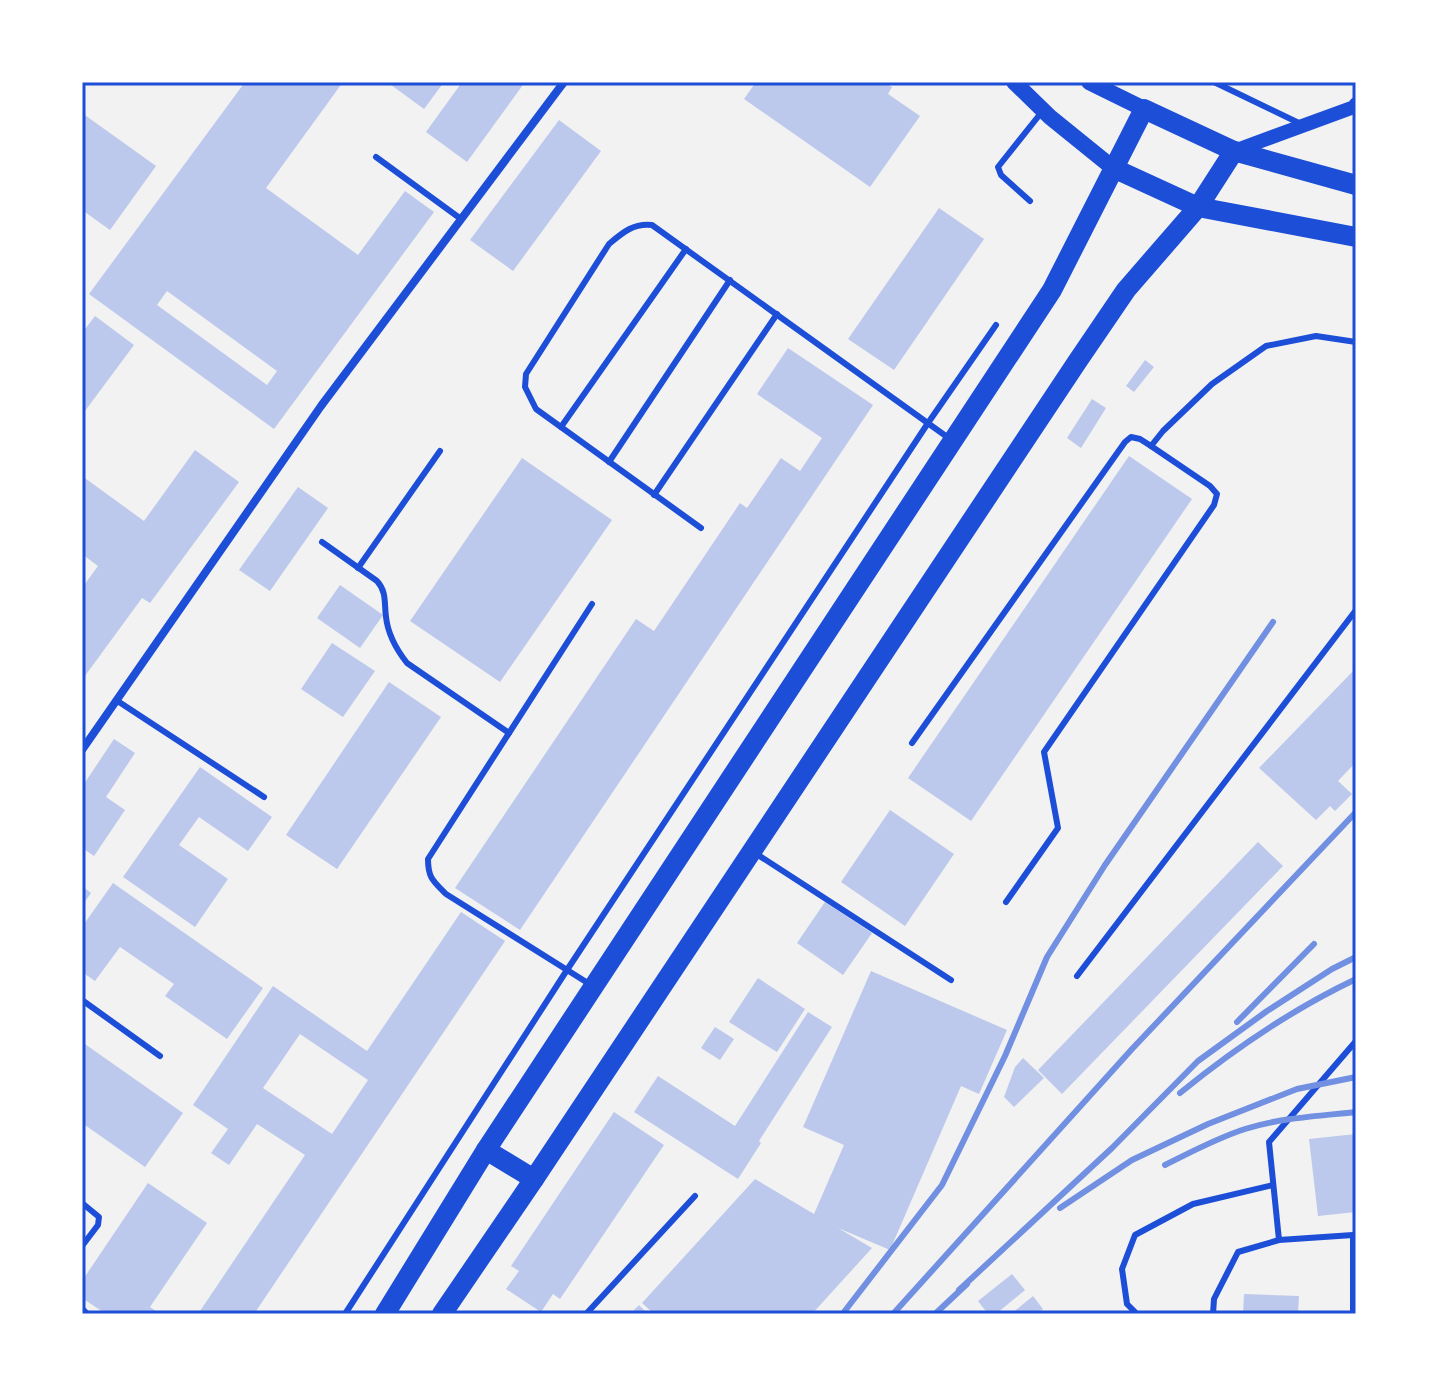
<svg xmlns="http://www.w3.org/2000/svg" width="1438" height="1396" viewBox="0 0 1438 1396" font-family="'IBM Plex Serif',serif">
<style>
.building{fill:#bdc9ec;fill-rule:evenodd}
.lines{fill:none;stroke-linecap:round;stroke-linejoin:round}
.service{stroke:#1d4ed8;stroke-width:6}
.minor{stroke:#1d4ed8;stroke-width:8}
.tertiary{stroke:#1d4ed8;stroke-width:14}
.secondary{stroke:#1d4ed8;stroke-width:16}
.primary{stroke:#1d4ed8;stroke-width:20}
.rail{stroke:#7290e2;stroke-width:6}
.neatline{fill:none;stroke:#1d4ed8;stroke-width:3}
</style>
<rect width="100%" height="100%" fill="#f2f2f2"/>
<g class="building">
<path d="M245 82H343L266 188 358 255 405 191 434 212 274 429 89 294ZM167 291 277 371 267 385 157 305Z"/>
<polygon points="387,82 444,82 424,109"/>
<polygon points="462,82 525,82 467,162 426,132"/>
<polygon points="756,82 884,82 892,87 888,94 920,116 870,187 744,99"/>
<polygon points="82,113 156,166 110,230 82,210"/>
<polygon points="559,120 601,151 513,271 470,240"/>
<polygon points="939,208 984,239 894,370 848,339"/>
<polygon points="95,316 134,345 82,415 82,333"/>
<polygon points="788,348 873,405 520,930 455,888 636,619 654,631 740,503 747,508 781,458 800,471 822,438 757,394"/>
<polygon points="1145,360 1154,367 1134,392 1126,386"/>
<polygon points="1092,399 1106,408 1081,448 1067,438"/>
<polygon points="195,450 239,482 150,603 142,598 82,680 82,588 98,566 82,554 82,476 144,521"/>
<polygon points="1129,456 1192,499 971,821 908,778"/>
<polygon points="522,458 612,520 500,682 410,621"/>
<polygon points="298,487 328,508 270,591 239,570"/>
<polygon points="340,585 383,615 360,648 317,618"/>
<polygon points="332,643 375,671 343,717 301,689"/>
<polygon points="1356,668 1356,762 1338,781 1352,794 1335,811 1330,806 1316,820 1259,768"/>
<polygon points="389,682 441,717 337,869 286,835"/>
<polygon points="114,739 135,753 106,797 125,810 94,856 82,848 82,787"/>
<polygon points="200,767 272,817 248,851 199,817 179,845 228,879 195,927 123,877"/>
<polygon points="890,810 954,854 905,926 841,882"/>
<polygon points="1258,842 1283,866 1062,1094 1038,1070"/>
<polygon points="113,883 263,988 227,1039 165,996 174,984 120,947 95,981 82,972 82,927"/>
<polygon points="82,886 91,893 82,906"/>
<polygon points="825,902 872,933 843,975 797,943"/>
<path d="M461 912 505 941 254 1314H198L305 1155 257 1124 229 1165 211 1153 228 1129 193 1105 273 986 367 1051ZM300 1034 368 1080 332 1134 263 1088Z"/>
<polygon points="871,971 1007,1030 979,1094 961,1086 890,1250 838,1228 872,1248 812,1314 654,1314 642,1303 755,1179 814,1214 844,1145 803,1127"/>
<polygon points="758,978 805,1009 777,1052 729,1022"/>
<polygon points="808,1012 832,1027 759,1141 761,1143 738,1179 634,1112 658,1076 735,1126"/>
<polygon points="715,1027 734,1039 720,1060 701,1048"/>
<polygon points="82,1042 183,1113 145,1167 82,1123"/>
<polygon points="1023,1058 1044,1078 1014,1107 1004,1097 1015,1067"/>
<polygon points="614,1112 664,1145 560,1299 553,1294 541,1312 506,1289 519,1271 511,1266"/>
<polygon points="1356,1134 1356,1212 1318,1216 1309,1139"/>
<polygon points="148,1183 207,1223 150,1307 160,1314 106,1314 82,1298 82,1281"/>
<polygon points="1012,1274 1025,1290 996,1314 988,1314 978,1301"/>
<polygon points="1244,1294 1299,1296 1298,1314 1243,1314"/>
<polygon points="1033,1296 1043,1309 1036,1314 1011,1314"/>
<polygon points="639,1305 648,1314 630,1314"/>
</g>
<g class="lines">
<g class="service">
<polyline points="1214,82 1301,124"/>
<polyline points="376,157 461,219"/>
<polyline points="1030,201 1001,175 998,167 1041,113"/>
<polyline points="561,427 686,249"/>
<polyline points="609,462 730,280"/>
<polyline points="654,495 777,314"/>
<path d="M701 528 536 409 525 387 526 374 609 244C623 232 634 223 652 225L950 439"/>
<path d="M322 542 377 581C387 592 384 603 386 617 388 635 396 649 407 663L509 733"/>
<polyline points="358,568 440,451"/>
<polyline points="116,700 264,797"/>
<polyline points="912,743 1125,442 1131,437 1140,439 1151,446"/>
<polyline points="755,853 951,980"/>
<polyline points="1006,902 1058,828 1044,752 1214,505 1217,494 1210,486 1151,446 1163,431 1212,384 1266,346 1316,336 1356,342"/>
<polyline points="1077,976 1356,610"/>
<path d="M591 985 446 894C433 881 428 878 428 859L592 604"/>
<polyline points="82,1000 160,1056"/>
<polyline points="82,1203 99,1217 98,1225 82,1246"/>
<polyline points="305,1314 306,1314"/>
<polyline points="345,1314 567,970 928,423 996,325"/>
<polyline points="586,1314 695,1196"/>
<polyline points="1137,1314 1127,1304 1122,1269 1135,1235 1193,1204 1273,1185"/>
<polyline points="1213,1314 1214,1299 1238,1252 1279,1240"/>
<polyline points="1353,1314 1353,1235 1279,1240 1269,1142 1356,1041"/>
</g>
<g class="minor">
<polyline points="82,750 321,406 564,82"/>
<polyline points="82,1310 86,1314"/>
</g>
<polyline class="tertiary" points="1234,151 1354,107 1356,104"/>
<g class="secondary">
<polyline points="1014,82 1050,117 1113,168"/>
<polyline points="1089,82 1144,109"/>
</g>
<g class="primary">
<polyline points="1113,168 1198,207 1356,237"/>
<polyline points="486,1150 534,1179"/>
<polyline points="385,1314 486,1150 1052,290 1144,109 1234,151 1356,185"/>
<polyline points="442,1314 534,1179 1077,362 1126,290 1198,207 1234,151"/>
</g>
<g class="rail">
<polyline points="1237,1022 1314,944"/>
<path d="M1180 1093C1234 1049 1293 1009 1356 979"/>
<path d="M1165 1165C1191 1152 1217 1138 1245 1129 1280 1118 1319 1116 1356 1112"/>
<polyline points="1060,1208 1132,1160 1208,1124 1297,1089 1356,1077"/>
<polyline points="959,1290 1112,1148 1198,1061 1267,1011 1332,969 1356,957"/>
<polyline points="844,1312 942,1185 1005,1056 1047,957 1105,865 1273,622"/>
<polyline points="893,1314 1132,1049 1356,812"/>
<polyline points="935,1314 967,1284"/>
</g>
</g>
<rect width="1438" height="1396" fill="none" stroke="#ffffff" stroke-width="168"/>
<rect x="84" y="84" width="1270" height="1228" class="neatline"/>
</svg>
